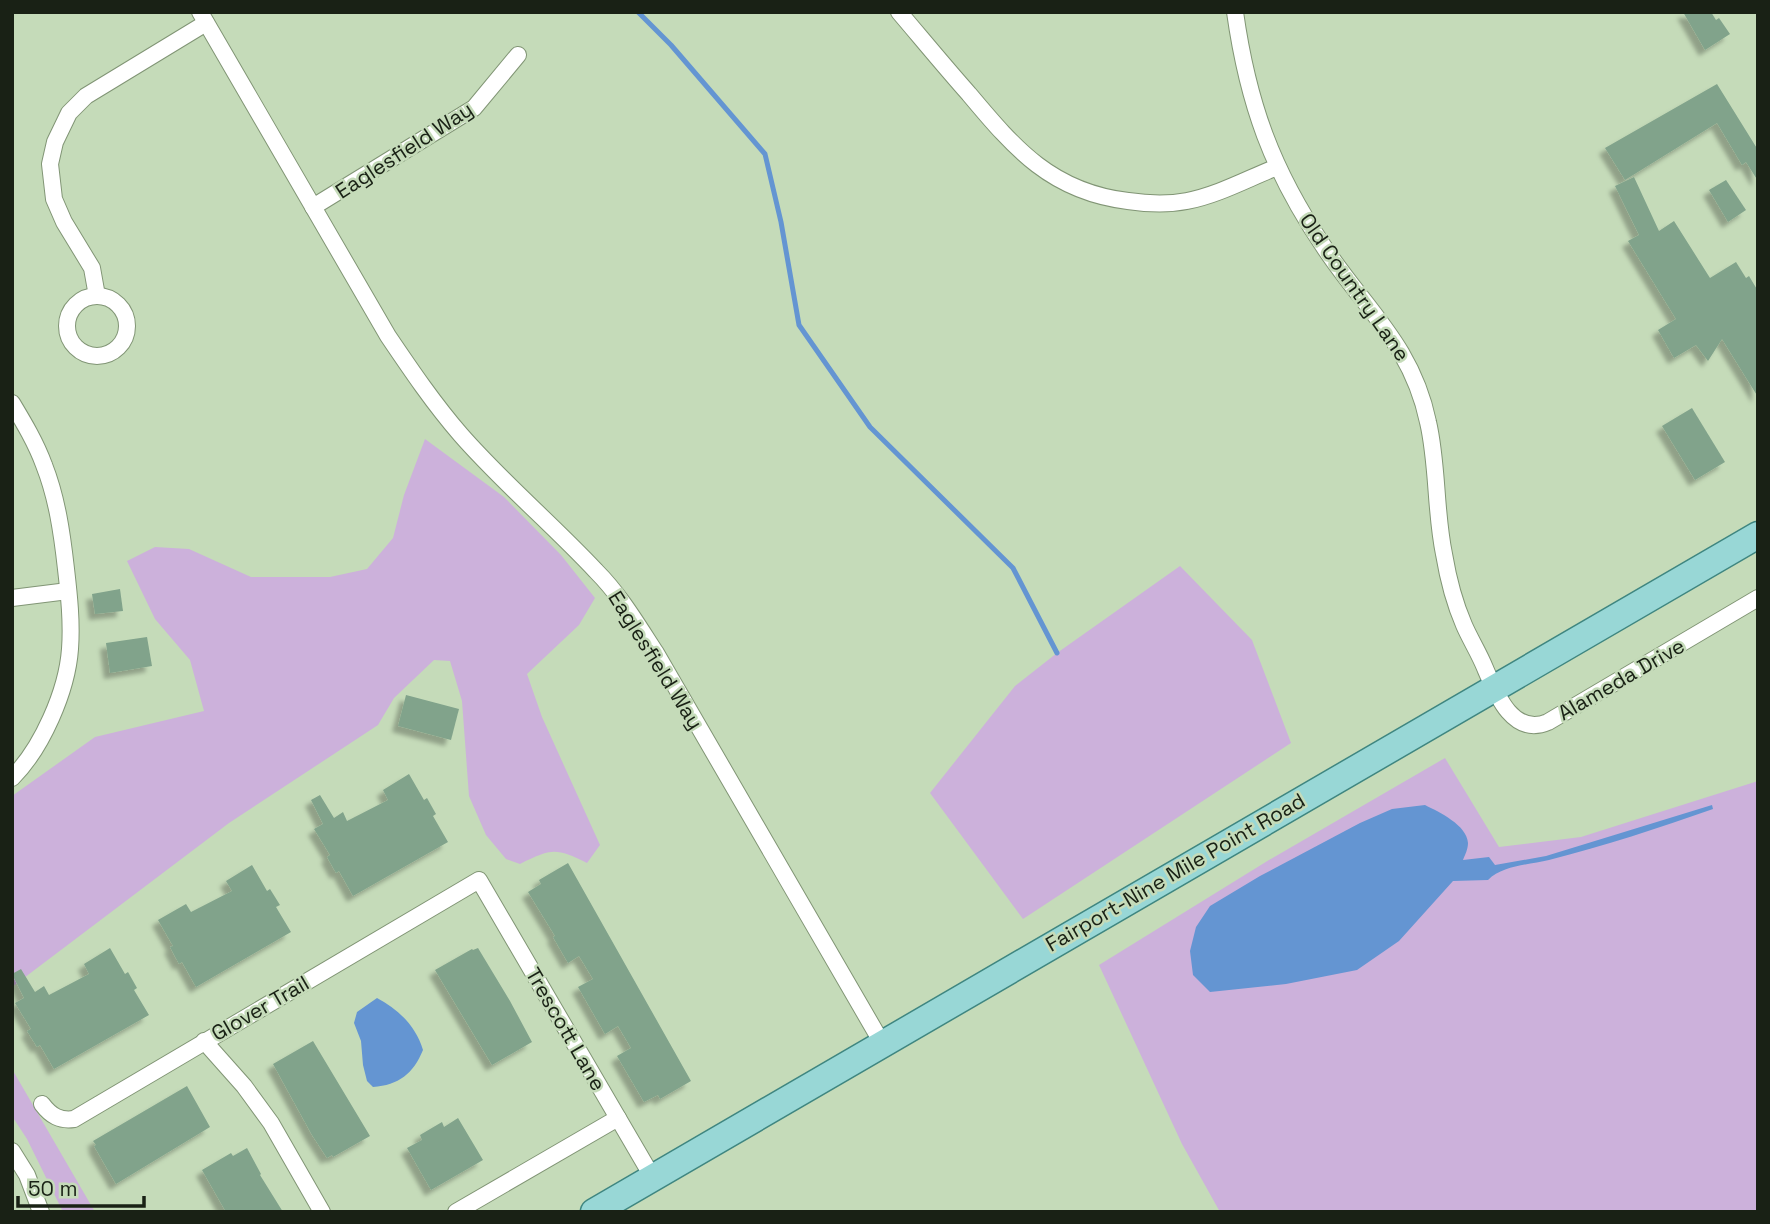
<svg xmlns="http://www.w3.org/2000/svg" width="1770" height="1224" viewBox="0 0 1770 1224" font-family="'Space Grotesk',sans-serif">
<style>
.green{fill:#ccb1db}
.water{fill:#6495d2}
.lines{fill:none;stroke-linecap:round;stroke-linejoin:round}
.stream{stroke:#6495d2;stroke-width:5}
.building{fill:#81a38b;filter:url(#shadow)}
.street-casing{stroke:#819575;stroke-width:18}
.primary-casing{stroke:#3f8680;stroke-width:29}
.street{stroke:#fff;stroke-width:16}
.primary{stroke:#98d7d6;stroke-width:26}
.labels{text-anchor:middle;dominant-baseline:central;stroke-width:5;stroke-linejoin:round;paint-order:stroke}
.street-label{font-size:21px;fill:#192115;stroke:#c5dbb9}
</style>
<defs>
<filter id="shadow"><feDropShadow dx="-6" dy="6" stdDeviation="2" flood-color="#0004"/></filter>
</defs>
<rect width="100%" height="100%" fill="#c5dbb9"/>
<g class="green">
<path d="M425 439 504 497 561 555 595 598 579 625 527 674 542 717 600 845 587 863C555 847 551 849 520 864L506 859 486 835 469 796 462 701 450 661 434 660 394 698 378 725 229 823 12 987V796L95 737 204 711 190 660 155 619 127 561 155 547 189 549 251 577H330L367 569 393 538 404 495Z"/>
<polygon points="1180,566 1252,640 1291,743 1023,919 930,793 1015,686 1057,653"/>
<polygon points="1445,758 1499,847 1581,837 1758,781 1758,1212 1220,1212 1182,1144 1099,965 1269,860"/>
<polygon points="12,1069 95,1212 63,1212 27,1139 12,1116"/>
</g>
<g class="water">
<path d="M1425 805C1439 812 1467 825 1468 843 1468 849 1465 855 1463 860L1489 857 1495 865 1546 856 1712 805 1713 809C1659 828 1604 846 1549 860 1529 865 1503 865 1488 880L1453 881 1399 941 1357 970 1286 984 1210 992 1193 975 1190 951 1196 927 1210 906 1260 876 1360 823 1392 809Z"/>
<path d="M377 998C398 1009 416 1026 423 1050 413 1074 399 1085 373 1087L367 1081 363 1065 361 1041 354 1023 357 1012Z"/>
</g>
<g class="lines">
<polyline class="stream" points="638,12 671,45 765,154 781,222 799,325 870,427 1013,568 1057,653"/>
</g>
<g class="building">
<polygon points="1683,12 1711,12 1716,20 1719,18 1730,34 1705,50"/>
<polygon points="1717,84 1758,150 1758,181 1746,162 1742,165 1717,123 1625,180 1605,148"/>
<polygon points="1634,177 1659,231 1674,221 1710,278 1736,262 1746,278 1749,276 1758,291 1758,397 1722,339 1708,361 1696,345 1674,358 1658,330 1676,319 1628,241 1639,235 1615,186"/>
<polygon points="1726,180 1746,210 1728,222 1709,190"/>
<polygon points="1692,408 1725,462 1695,480 1662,426"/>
<polygon points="120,589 123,611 95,614 92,594"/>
<polygon points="147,637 152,666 110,673 106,643"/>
<polygon points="406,695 459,709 451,740 398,726"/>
<polygon points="409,774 424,800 427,798 436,814 433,816 448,842 353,896 339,871 336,873 327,857 330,855 314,829 323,824 311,800 320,795 334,818 343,812 347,821 388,800 383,790"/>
<polygon points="568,863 691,1081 660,1099 658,1095 644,1102 617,1056 631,1048 618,1026 605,1034 578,987 593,979 579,956 568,963 553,937 555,936 528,892 541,884 539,880"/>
<polygon points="252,865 267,891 270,889 280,905 276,907 291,932 196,987 182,962 179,964 170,947 173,946 158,920 186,904 191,912 232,891 226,881"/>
<polygon points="110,948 125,974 128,972 137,988 134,990 149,1015 54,1069 40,1045 37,1047 27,1031 31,1029 15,1003 24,998 12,974 21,969 35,992 44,986 49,995 89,974 84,964"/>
<polygon points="478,948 510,1001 532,1042 492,1065 435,970 472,949 473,950"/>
<polygon points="313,1041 370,1136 333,1157 332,1155 327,1158 312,1135 273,1064"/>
<polygon points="187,1086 210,1127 116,1184 94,1146 96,1145 93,1141"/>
<polygon points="458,1118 483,1160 431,1190 407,1148 422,1140 420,1135 442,1122 444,1127"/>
<polygon points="247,1148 261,1174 260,1175 283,1212 226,1212 202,1170 231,1153 233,1156"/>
</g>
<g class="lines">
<g class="street-casing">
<g id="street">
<path d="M200 12 388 336C411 370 434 404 461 435 503 483 552 524 596 571 620 595 637 624 656 653L882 1043"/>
<path d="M899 12C922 39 945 67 969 94 1015 149 1052 192 1128 201 1148 204 1167 205 1187 201 1218 195 1247 179 1277 167"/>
<path d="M1235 12C1248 104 1272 170 1324 247 1365 309 1412 345 1428 422 1438 465 1435 511 1444 554 1448 578 1454 602 1464 625 1470 639 1479 653 1485 668 1496 694 1513 737 1548 722L1758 598"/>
<polyline points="313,207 474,108 518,55"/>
<polyline points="97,296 92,268 64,222 54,199 50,164 55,142 69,113 86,96 206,23"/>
<circle cx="97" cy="326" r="30"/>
<path d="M12 403C24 423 36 443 44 465 57 498 62 533 66 569 69 595 72 622 70 649 67 691 42 748 12 778"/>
<polyline points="12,598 68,591"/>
<polyline points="204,1041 244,1086 271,1123 322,1212"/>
<path d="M42 1104C51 1116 60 1121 74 1119L479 880 653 1178"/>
<polyline points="12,1151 27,1175 41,1212"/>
<polyline points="456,1212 618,1118"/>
</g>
</g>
<g class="primary-casing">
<polyline id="primary" points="594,1212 1758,535"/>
</g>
<use href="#street" class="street"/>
<use href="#primary" class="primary"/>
</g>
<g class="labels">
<g class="street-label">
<text transform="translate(404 150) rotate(-33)">Eaglesfield Way</text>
<text transform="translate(1355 287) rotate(55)">Old Country Lane</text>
<text transform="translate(656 660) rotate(58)">Eaglesfield Way</text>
<text transform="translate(1621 679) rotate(-30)">Alameda Drive</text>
<text transform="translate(1175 872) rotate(-30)">Fairport-Nine Mile Point Road</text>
<text transform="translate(260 1008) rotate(-30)">Glover Trail</text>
<text transform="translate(566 1029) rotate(60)">Trescott Lane</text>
</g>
</g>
<rect width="1770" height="1224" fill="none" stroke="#192115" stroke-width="28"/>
<path d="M18 1196v10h126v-10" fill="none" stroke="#192115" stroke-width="3.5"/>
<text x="28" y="1196" font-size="21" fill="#192115" stroke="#c5dbb9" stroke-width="5" paint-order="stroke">50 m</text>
</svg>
